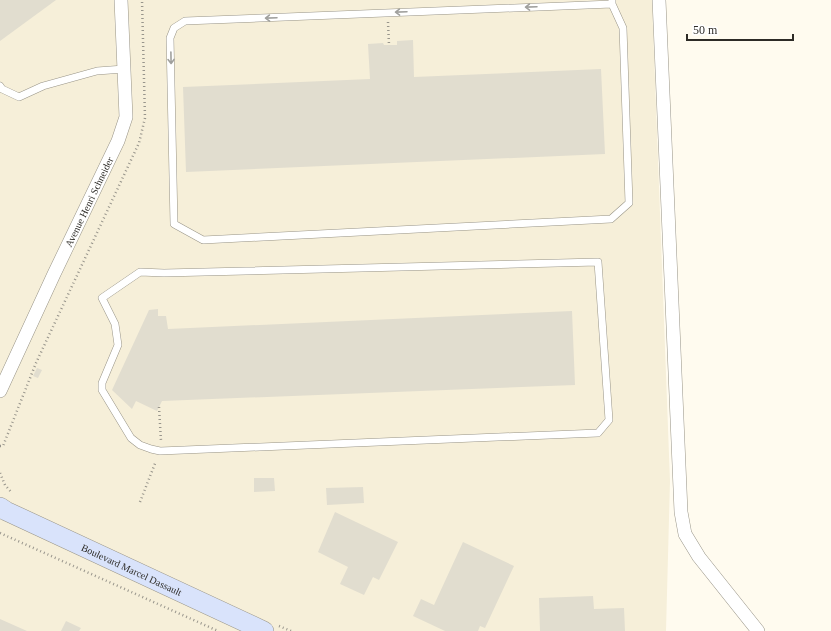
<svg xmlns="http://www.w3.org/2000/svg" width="831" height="631" viewBox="0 0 831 631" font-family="Georgia,serif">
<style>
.built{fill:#f6efd9}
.building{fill:#e1ddcf}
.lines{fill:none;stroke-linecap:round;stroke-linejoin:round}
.lane-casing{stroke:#989487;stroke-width:8}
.street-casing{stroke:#989487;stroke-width:14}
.secondary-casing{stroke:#989487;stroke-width:20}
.path{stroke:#98958c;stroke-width:2.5;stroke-dasharray:1 3;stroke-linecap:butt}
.lane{stroke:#fff;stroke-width:7}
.street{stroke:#fff;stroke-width:13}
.secondary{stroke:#d9e3fb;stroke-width:19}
.oneway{stroke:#a0a09d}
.labels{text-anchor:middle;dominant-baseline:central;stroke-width:3.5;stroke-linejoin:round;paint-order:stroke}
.street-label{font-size:10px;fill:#2d2b26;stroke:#fff}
</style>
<rect width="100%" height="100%" fill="#fffbef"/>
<polygon class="built" points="0,0 652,0 670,481 666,631 0,631"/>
<g class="building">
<polygon points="0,0 56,0 0,41"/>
<polygon points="413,40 414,77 601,69 605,154 186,172 183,87 370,79 368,44 383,43 384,45 397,45 397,41"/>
<polygon points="158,309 158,316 166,316 168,329 572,311 575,385 162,401 157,411 136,401 132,409 112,390 149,310"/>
<polygon points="37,368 42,370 38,378 33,376"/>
<polygon points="254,478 274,478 275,491 254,492"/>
<polygon points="363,487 364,503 327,505 326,488"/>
<polygon points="335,512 398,542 379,580 373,577 364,595 340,584 348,567 318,552"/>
<polygon points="463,542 514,566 485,628 480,626 478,631 445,631 413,616 421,599 434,605"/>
<polygon points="593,596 594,609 624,608 625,631 540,631 539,598"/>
<polygon points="0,619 27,631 0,631"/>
<polygon points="66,621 81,628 79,631 61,631"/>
</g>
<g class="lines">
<g class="lane-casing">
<g id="lane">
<polyline points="612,0 612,4 623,28 629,203 611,219 203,240 174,224 170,38 174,28 185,21 612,4"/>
<polyline points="0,86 2,89 19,97 43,86 97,71 124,69"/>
<polygon points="598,262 609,420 598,433 160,451 151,449 140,445 131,438 102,390 102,383 118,345 115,324 102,298 140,272 164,273"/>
</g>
</g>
<g class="street-casing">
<g id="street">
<polyline points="659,0 681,512 685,534 699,557 758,631"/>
<path id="s1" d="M0 391 54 274 118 141 126 117 121 0"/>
</g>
</g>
<g class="secondary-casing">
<g id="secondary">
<path id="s2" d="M0 507 6 511 264 631"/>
</g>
</g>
<g class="path">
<polyline points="388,22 389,45"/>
<polyline points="159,407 161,441"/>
<polyline points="0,446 3,446 36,363 139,143 145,118 142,0"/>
<polyline points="0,473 5,485 12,493"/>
<polyline points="140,502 156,461"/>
<polyline points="0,533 218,631"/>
<polyline points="279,626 291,631"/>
</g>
<use href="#lane" class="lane"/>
<use href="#street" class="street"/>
<use href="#secondary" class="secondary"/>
</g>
<defs><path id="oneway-shaft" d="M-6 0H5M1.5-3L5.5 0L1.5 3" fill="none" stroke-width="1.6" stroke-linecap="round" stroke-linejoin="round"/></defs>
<g class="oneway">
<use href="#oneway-shaft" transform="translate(531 7) rotate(178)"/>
<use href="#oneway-shaft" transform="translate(401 12) rotate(178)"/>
<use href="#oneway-shaft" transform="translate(271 18) rotate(178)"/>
<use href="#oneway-shaft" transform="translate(171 58) rotate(89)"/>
</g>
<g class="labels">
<g class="street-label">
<text stroke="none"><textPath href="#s1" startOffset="209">Avenue Henri Schneider</textPath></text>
<text stroke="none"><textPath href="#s2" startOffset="146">Boulevard Marcel Dassault</textPath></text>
</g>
</g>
<path d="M687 34v6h106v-6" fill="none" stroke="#2d2b26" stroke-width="2"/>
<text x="693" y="34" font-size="12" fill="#2d2b26" stroke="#ffffff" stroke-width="3" paint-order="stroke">50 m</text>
</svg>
